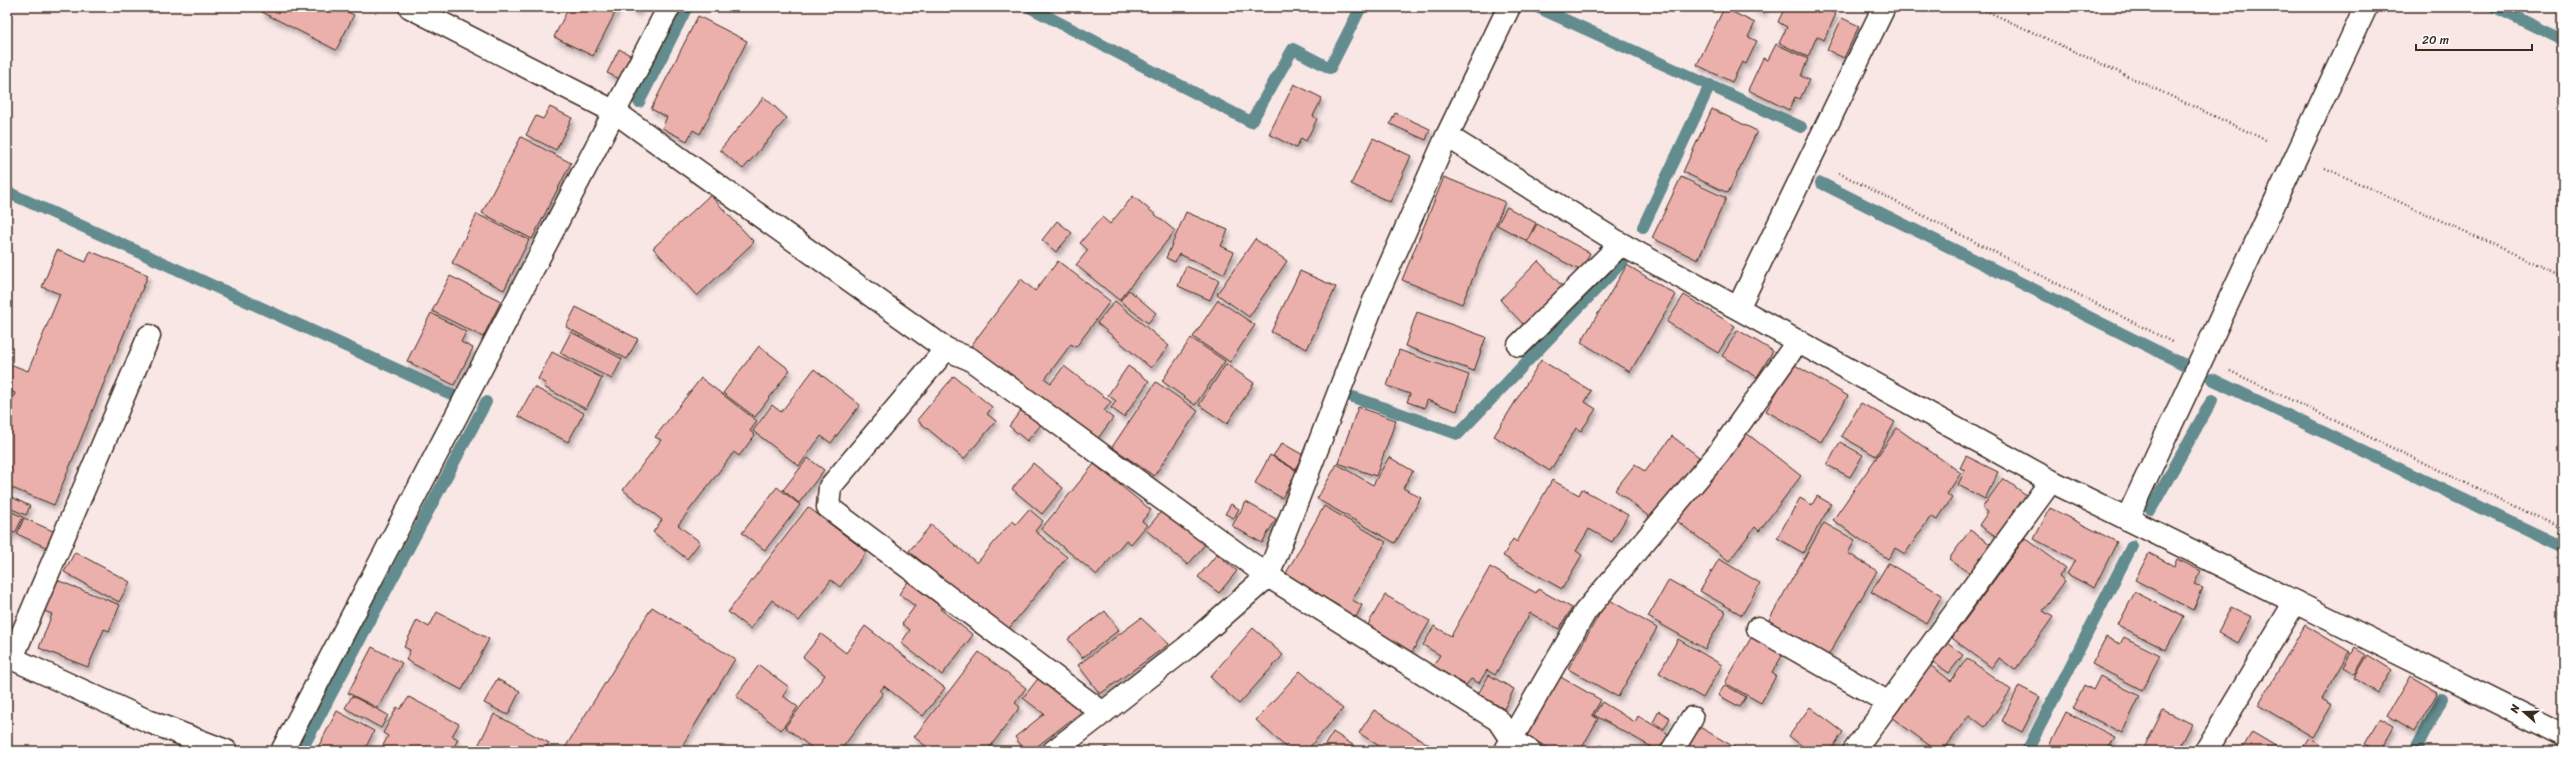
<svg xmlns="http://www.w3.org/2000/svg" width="2570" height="758" viewBox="0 0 2570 758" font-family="Sriracha,sans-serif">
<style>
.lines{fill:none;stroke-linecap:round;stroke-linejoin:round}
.stream{stroke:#638c8f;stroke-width:12}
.building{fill:#ebb0ac;stroke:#3b2a1e;filter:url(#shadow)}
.lane-casing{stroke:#3b2a1e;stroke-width:25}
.street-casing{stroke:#3b2a1e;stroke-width:25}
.path{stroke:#3b2a1e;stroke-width:2.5;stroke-dasharray:1 3;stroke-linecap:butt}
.lane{stroke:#fff;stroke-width:22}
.street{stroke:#fff;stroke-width:22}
</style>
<defs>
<filter id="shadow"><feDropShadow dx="2.5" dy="4.5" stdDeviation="2" flood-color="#0004"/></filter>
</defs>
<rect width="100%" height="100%" fill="#f9e7e6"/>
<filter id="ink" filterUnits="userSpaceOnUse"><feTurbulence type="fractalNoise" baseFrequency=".025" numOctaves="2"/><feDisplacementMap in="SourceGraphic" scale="8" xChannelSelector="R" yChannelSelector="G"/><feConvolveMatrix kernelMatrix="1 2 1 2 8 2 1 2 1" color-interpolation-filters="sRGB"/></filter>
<g filter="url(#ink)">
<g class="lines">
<g class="stream">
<polyline points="1029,7 1251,122 1293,49 1330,68 1361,7"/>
<polyline points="1537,7 1801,127"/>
<polyline points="2495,7 2563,40"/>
<polyline points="639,102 687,7"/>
<polyline points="1821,183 2183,364"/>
<polyline points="7,192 451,394"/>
<polyline points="1643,227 1710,85"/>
<polyline points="2212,379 2563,547"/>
<polyline points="1353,397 1458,434 1624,260"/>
<polyline points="2151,509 2212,400"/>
<polyline points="301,751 486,402"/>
<polyline points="2027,751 2132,546"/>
<polyline points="2415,751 2442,699"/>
</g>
</g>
<g class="building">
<polygon points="265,7 337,7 354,15 336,50 262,12"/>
<polygon points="569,7 618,7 593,56 554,37"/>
<polygon points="627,7 641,7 638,12"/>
<polygon points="1751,7 1765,7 1763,12"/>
<polygon points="1785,7 1821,7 1836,14 1824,40 1817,36 1808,57 1779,43 1787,27 1778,22"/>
<polygon points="1724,8 1755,23 1748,37 1757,41 1746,64 1742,62 1732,82 1697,65"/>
<polygon points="698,16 747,41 700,134 693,130 687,141 662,128 667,117 651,109"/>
<polygon points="1842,18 1859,26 1844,58 1827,50"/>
<polygon points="1776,44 1808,59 1801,76 1809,80 1800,99 1795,97 1789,110 1748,90 1763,58 1768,60"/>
<polygon points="619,49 632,56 620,79 607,73"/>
<polygon points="1294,84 1322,98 1313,116 1317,119 1306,141 1301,138 1296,148 1269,134"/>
<polygon points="764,97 787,118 743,169 720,150"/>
<polygon points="550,107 572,118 556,150 526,135 536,116 543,119"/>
<polygon points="1712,109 1757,131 1728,193 1683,172"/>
<polygon points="1395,113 1430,129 1426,140 1390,124"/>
<polygon points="521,137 571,163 532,239 482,213"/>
<polygon points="1373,138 1411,156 1390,202 1351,184"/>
<polygon points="1444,177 1505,202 1462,304 1402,280"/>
<polygon points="1681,177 1726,198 1698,260 1652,238"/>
<polygon points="710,195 754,242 697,296 653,248"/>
<polygon points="1133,196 1175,231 1119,300 1076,265 1088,250 1080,243 1102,217 1110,224"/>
<polygon points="1507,207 1536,223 1527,241 1497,225"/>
<polygon points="1186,212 1228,230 1221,246 1234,252 1224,274 1179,254 1175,262 1166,258"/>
<polygon points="477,214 529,240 504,290 452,263"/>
<polygon points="1057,221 1072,233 1056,252 1042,240"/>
<polygon points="1537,224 1590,253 1581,271 1527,242"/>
<polygon points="1255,239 1287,261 1249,317 1217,294"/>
<polygon points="57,250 86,262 90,251 148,275 54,505 7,486 7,414 15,393 7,389 7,372 10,364 28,371 60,294 42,287"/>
<polygon points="1058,261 1110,301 1076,347 1071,344 1045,379 1051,383 1064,366 1111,402 1104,411 1113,418 1096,441 971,346 1021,279 1035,291"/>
<polygon points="1538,261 1563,287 1524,325 1500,300"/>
<polygon points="1627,265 1676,295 1630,372 1581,342"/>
<polygon points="1186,266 1219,280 1210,300 1178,286"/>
<polygon points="1300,271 1336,287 1307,349 1271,332"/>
<polygon points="450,276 501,301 483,337 432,311"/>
<polygon points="1129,290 1156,313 1148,323 1120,301"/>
<polygon points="1684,295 1735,326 1718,353 1667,322"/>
<polygon points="1218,300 1255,325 1230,362 1193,337"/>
<polygon points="1115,301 1169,346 1151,368 1097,323"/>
<polygon points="576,307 638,339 627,359 566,327"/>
<polygon points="1417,312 1486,337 1474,371 1405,346"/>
<polygon points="431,313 466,332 461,342 473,348 454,385 407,361"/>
<polygon points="1738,330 1773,351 1757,377 1722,356"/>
<polygon points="571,332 622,359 612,379 560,353"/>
<polygon points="1191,338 1225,361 1195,405 1162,381"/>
<polygon points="759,346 790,370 755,417 723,393"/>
<polygon points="1399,350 1469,375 1457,411 1427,400 1425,408 1407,402 1410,394 1387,386"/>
<polygon points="552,352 602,378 586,409 544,387 546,384 538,379"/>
<polygon points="1541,360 1591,391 1585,402 1596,409 1581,431 1576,428 1550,471 1494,436"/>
<polygon points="1226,364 1254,383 1227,424 1199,405"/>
<polygon points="1793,364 1848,396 1821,442 1766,411"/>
<polygon points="1128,366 1149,381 1124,417 1111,408 1116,401 1108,395"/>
<polygon points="814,369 860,405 831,443 821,436 799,466 753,431 772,405 781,412"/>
<polygon points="954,376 992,407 987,414 996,421 964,459 917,420"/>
<polygon points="701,378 757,421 750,431 755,435 739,456 734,452 678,525 700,542 687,559 653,532 662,520 623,490 661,440 655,437"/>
<polygon points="1156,382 1198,411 1154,476 1112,447"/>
<polygon points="534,387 584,413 568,442 518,416"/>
<polygon points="1861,403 1895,422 1876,456 1841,436"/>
<polygon points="1358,407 1396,420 1376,476 1338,463"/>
<polygon points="1022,409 1041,425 1027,441 1009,426"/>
<polygon points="1897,428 1961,473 1947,494 1952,498 1937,520 1931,516 1905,554 1895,548 1888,559 1833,520"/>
<polygon points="1745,432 1801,476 1759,531 1755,527 1729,561 1677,521"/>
<polygon points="1672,436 1699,457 1652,519 1615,490 1635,464 1645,472"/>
<polygon points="1840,442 1863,455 1850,477 1827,465"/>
<polygon points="1282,443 1303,455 1295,469 1273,456"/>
<polygon points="1270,455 1297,471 1282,498 1255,483"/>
<polygon points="1966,456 1998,472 1985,499 1958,485 1965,470 1960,468"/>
<polygon points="1389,457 1413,471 1403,488 1421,498 1395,543 1317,499 1337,464 1373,485"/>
<polygon points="808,458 824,470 799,503 783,490"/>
<polygon points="1033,463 1063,488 1042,514 1012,489"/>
<polygon points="1094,464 1151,510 1142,521 1147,525 1131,544 1126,540 1097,575 1041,529"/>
<polygon points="2003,478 2029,497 2000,539 1979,525 1988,512 1982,508"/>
<polygon points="1552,480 1579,495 1582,489 1628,515 1612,542 1589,529 1576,551 1582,555 1562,589 1503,556 1513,539 1517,542"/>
<polygon points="777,487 800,505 765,550 742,533"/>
<polygon points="7,495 30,506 26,515 7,507"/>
<polygon points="1817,496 1831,504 1803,553 1777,538 1800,498 1812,505"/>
<polygon points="1246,502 1276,519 1262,543 1232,526"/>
<polygon points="1231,504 1239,509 1234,518 1225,514"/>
<polygon points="1324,506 1386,542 1352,600 1362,605 1355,619 1336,609 1339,606 1285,575"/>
<polygon points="808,507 867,552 840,587 831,580 799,621 772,600 750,629 728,612"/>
<polygon points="1164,508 1206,543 1188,565 1146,530"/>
<polygon points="2050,508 2117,542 2094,588 2067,574 2075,560 2034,539"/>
<polygon points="1029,509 1043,521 1035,531 1067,557 1006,632 909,551 931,525 977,563 1012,521 1016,524"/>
<polygon points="7,510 23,517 15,533 12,532 7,543"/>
<polygon points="24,518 55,532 48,548 17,534"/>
<polygon points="1824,523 1855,540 1848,553 1877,571 1826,659 1766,625"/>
<polygon points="1970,530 1993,546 1972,575 1949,559"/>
<polygon points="2025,538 2066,568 2059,576 2065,581 2043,611 2053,617 2015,670 1999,658 1992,668 1952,638"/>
<polygon points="75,552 130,582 119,602 64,572"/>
<polygon points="2149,553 2174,566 2177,559 2201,571 2194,584 2203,588 2193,610 2135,580"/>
<polygon points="1217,554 1237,571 1219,593 1198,577"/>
<polygon points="1719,559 1760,583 1742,615 1700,591"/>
<polygon points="1888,563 1942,595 1926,623 1871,592"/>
<polygon points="1490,567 1536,593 1538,589 1572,608 1559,629 1530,613 1495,675 1487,670 1479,683 1471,679 1466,685 1433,666 1440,655 1423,645 1434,626 1451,636"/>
<polygon points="57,580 120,605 109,631 104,629 88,667 39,648 52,614 44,611"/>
<polygon points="909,580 942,606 940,609 973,635 942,675 901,643 910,630 902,624 915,606 899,594"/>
<polygon points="1669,580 1726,612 1705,649 1648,617"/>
<polygon points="2135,592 2184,617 2166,650 2118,625"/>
<polygon points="1385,595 1430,621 1412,652 1367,626"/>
<polygon points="1608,599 1657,628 1618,697 1568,669"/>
<polygon points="652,607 735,659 679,751 563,751"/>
<polygon points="2231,607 2252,617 2238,643 2218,632"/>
<polygon points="1105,611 1119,630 1082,658 1068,639"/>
<polygon points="437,612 489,639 462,690 406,660 410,650 404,647 417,620 429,627"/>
<polygon points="1141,618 1169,644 1100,694 1078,665"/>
<polygon points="2305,625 2350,652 2322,699 2332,705 2313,737 2258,705"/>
<polygon points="865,626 945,688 923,716 884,686 880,691 883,693 840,751 816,751 785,727 825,675 803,657 821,634 846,653"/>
<polygon points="1253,628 1283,655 1239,704 1210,677"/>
<polygon points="1752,636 1783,654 1772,673 1776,676 1761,703 1725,683"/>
<polygon points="2106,637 2120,644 2124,637 2160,655 2142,690 2092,664"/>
<polygon points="1678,639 1722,665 1703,698 1659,673"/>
<polygon points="1947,643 1963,655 1949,673 1933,662"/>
<polygon points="372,647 402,663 378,708 348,693"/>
<polygon points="2355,648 2366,655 2355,674 2344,667"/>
<polygon points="979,652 1026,688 1015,703 1020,707 987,751 932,751 914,737"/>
<polygon points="2368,655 2392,670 2378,693 2354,678"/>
<polygon points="1967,658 2011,690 1985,727 1969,715 1943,751 1937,751 1891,717 1930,665 1951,681"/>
<polygon points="759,665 789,687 783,696 798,707 781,730 736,696"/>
<polygon points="1300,671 1343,709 1306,751 1290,751 1256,720"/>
<polygon points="1489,675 1514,689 1504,709 1478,694"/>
<polygon points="1557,675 1601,700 1592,715 1598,719 1580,751 1554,751 1523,734"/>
<polygon points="1040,676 1084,710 1031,751 1025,751 1015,737 1044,714 1023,698"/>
<polygon points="2100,676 2140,696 2122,733 2073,708 2084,685 2093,690"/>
<polygon points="2410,676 2438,692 2415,731 2387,715"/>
<polygon points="497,679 520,691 508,715 484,703"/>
<polygon points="1725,685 1746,697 1740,707 1718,695"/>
<polygon points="2019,686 2040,697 2022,732 2002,721"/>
<polygon points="352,696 388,715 381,728 345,708"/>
<polygon points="409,697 459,724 452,736 458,739 452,751 380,751 388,736 383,733 397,707 400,709"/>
<polygon points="1602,702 1635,722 1638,716 1669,734 1659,751 1594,715"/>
<polygon points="1810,707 1843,732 1830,751 1809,751 1789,736"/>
<polygon points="1374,710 1439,751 1387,751 1359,733"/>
<polygon points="2163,710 2192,724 2178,751 2146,751 2143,750"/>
<polygon points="337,711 374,731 364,751 353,747 351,751 316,751"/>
<polygon points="1659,711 1670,718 1664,729 1653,722"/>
<polygon points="2066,712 2115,737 2107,751 2059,751 2049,746"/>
<polygon points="494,714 549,743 544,751 488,751 478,746"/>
<polygon points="2380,718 2394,726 2380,751 2377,751 2365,744"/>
<polygon points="1698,726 1741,751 1684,751"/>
<polygon points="1333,732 1362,751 1321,751"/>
<polygon points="2252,732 2284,751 2241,751"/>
<polygon points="2309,738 2330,751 2301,751"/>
<polygon points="1601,745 1613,751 1597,751"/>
<polygon points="1106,747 1112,751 1103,751"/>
</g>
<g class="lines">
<g class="lane-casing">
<g id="lane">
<polyline points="1519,345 1621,244"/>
<polyline points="1758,628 1889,703"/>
<polyline points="12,658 149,336"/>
<polyline points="1672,751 1692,718"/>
</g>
</g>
<g class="street-casing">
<g id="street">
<polyline points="410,7 615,112 946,349 970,359 1268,576 1498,720 1512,741 1530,751"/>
<polyline points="1447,136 1621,244 2051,481 2563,735"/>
<polyline points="1738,308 1884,7"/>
<polyline points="946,349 830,487 828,507 1103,713"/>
<polyline points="2127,519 2366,7"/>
<polyline points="7,656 148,721 226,751"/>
<polyline points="1505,750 1585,612 1718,454 1798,341"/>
<polyline points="282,751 669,7"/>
<polyline points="1054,751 1186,648 1268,576 1374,301 1447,136 1509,7"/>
<polyline points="1854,751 2051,481"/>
<polyline points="2206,751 2295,602"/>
</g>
</g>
<g class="path">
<polyline points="1978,7 2268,141"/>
<polyline points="2325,168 2563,276"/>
<polyline points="1839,173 2174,343"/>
<polyline points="2230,371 2563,529"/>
</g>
<use href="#lane" class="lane"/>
<use href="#street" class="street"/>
</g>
</g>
<rect width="2570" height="758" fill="none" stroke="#fff" stroke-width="24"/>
<rect x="12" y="12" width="2546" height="734" fill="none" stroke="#3b2a1e" stroke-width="1.5" filter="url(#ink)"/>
<g transform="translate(2524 712) rotate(290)" stroke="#ffffff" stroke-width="3" paint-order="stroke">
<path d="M0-3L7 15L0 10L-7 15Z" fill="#3b2a1e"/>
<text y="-6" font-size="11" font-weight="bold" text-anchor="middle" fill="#3b2a1e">N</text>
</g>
<path d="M2416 44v6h116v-6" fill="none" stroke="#3b2a1e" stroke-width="2"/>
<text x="2422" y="44" font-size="12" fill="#3b2a1e" stroke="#ffffff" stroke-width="3" paint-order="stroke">20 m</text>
</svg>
